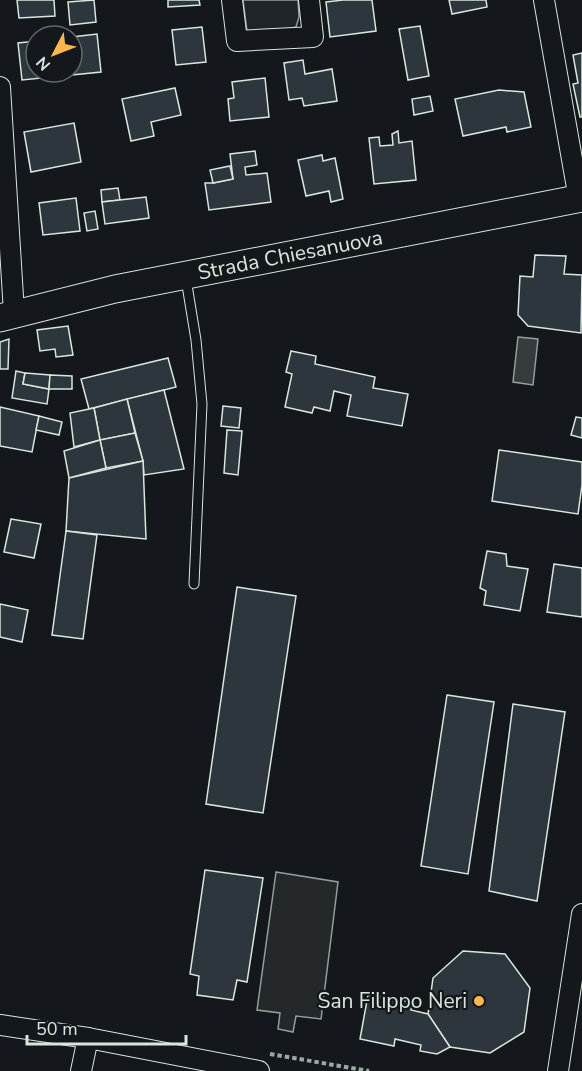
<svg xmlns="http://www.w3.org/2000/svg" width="582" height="1071" viewBox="0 0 582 1071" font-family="'Nunito Sans',sans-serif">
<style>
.green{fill:#202428;stroke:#939e99;stroke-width:1.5}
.parking{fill:#24282b;stroke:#939e99;stroke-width:1.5}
.water{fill:#363b3e;stroke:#939e99;stroke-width:1.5}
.building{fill:#2c363c;stroke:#d8e6dc;stroke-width:1.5}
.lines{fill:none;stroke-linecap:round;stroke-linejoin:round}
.lane-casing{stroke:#d8e6dc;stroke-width:11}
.street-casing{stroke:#d8e6dc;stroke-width:22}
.secondary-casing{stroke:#d8e6dc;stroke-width:29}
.path{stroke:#9da8a2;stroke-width:4;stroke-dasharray:4.5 3;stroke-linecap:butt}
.lane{stroke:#14181c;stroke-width:9}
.street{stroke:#14181c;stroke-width:20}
.secondary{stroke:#14181c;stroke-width:27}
.poi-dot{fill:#ffb74d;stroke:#14181c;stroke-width:2}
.labels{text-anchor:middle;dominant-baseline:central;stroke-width:4.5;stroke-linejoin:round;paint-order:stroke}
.street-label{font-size:21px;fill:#d8e6dc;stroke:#14181c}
.poi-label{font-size:21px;fill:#d8e6dc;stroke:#14181c;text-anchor:end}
</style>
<rect width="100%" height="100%" fill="#14181c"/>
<path class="green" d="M243 0H298L299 17 296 27C282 31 261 37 247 31Z"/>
<polygon class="parking" points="276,872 338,882 321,1019 296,1016 293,1032 278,1029 280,1013 257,1010"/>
<polygon class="water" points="518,337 538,339 533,385 513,382"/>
<g class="building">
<polygon points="17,0 54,0 55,16 19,18"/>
<polygon points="94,0 96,22 70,25 68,2"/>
<polygon points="168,0 199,0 200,5 168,7"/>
<polygon points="343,0 372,0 376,31 330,37 326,2"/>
<polygon points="449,0 486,0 487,7 452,14"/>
<polygon points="420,26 429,76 408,80 399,29"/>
<polygon points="202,27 206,62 176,65 172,30"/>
<polygon points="97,34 101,72 22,80 18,43 36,41 36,72 72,72 72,37"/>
<polygon points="582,53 582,117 580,117 573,84 578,83 573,55"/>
<polygon points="303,60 305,74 332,69 337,101 304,106 302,98 289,100 284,63"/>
<polygon points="265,78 269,117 230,121 228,99 234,98 232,82"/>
<polygon points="175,88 181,115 151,122 154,136 131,141 122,99"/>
<polygon points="499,90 524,92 531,127 507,132 506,127 463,136 455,99"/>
<polygon points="430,96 433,111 414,115 412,99"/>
<polygon points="74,123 81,162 31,172 24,132"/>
<polygon points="398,131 399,143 412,141 416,180 374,184 369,138 379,137 380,146 393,145 392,134"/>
<polygon points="255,151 257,165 245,167 246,175 267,173 271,202 209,210 205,183 213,183 233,179 230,154"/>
<polygon points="322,155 323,161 335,158 343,199 331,202 329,191 306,196 298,160"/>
<polygon points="230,166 233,179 213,183 210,170"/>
<polygon points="118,188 120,200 102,202 101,190"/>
<polygon points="146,197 149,218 105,224 102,202"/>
<polygon points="76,198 80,231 43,235 39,203"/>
<polygon points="95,211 98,229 87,231 84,213"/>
<polygon points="535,255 566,256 564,274 582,275 581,333 528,326 518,315 520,276 533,277"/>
<polygon points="68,326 73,355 56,357 55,349 40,351 37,330"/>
<polygon points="9,339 8,369 0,369 0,342"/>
<polygon points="291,351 316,356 315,364 375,377 373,388 408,394 402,426 347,416 351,395 334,391 330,411 314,407 312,413 285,407 292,374 286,372"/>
<polygon points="168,358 176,387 89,409 81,379"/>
<polygon points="16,371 25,373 23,384 49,389 47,404 12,398"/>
<polygon points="25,373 50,375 49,389 23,384"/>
<polygon points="50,375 72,376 72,389 49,389"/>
<polygon points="164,390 184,469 144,475 143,461 127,399"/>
<polygon points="127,399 135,433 100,440 94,408"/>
<polygon points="223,406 241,408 239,428 221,426"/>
<polygon points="0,407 39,416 32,452 0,446"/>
<polygon points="94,408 100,440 74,447 70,413"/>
<polygon points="39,416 62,422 59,435 36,430"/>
<polygon points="576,417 582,418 582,438 571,435"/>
<polygon points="227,430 242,431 238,475 224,473"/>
<polygon points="135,433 143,461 106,468 100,440"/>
<polygon points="100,440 106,468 69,478 64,451"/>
<polygon points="499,450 582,462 582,485 578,514 492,501"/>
<polygon points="143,461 146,539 66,531 69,478"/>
<polygon points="11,519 41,524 34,558 4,552"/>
<polygon points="66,531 97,535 83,639 52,635"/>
<polygon points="487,551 506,554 507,566 528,569 520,611 484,605 486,591 480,588"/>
<polygon points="554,564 582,568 582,617 547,612"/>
<polygon points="237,587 296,596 263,813 206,804"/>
<polygon points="0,604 28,610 22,642 0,637"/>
<polygon points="447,695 494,702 468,874 421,866"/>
<polygon points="513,704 565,712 537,901 489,891"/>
<polygon points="205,870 263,878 247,982 237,980 233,1000 197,995 199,976 190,974"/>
<polygon points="463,951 505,954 530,988 524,1032 490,1053 450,1047 428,1014 433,978"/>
<polygon points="368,995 412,1002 411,1010 428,1014 450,1047 437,1054 420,1051 421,1045 395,1039 394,1046 360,1039"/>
</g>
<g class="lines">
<g class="lane-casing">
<polyline id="lane" points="186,279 196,340 202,404 194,584"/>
</g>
<g class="street-casing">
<g id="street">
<polyline points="232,0 237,41 313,37 309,0"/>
<polyline points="544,0 579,199"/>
<polyline points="0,87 14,313"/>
<polyline points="0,1025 88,1038 259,1071"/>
<polyline points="81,1071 88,1038"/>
<polyline points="558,1071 582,914"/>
</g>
</g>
<g class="secondary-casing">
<g id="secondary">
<path id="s1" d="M0 318 115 289 582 198"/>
</g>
</g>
<polyline class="path" points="270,1054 369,1071"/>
<use href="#lane" class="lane"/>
<use href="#street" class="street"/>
<use href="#secondary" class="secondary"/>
</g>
<circle class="poi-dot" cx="479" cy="1001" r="6"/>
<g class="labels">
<g class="street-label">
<text stroke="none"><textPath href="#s1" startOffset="297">Strada Chiesanuova</textPath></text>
</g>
<g class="poi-label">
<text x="467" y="1001">San Filippo Neri</text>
</g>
</g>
<g transform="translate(54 54) rotate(228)"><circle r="28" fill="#14181c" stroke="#626a69" stroke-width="1.5"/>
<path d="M0-4.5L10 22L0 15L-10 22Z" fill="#ffb74d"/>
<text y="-9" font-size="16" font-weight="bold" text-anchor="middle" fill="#d8e6dc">N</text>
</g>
<path d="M27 1035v9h159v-9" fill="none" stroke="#d8e6dc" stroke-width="3"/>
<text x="36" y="1035" font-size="18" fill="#d8e6dc" stroke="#14181c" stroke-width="4.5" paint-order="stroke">50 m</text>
</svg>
